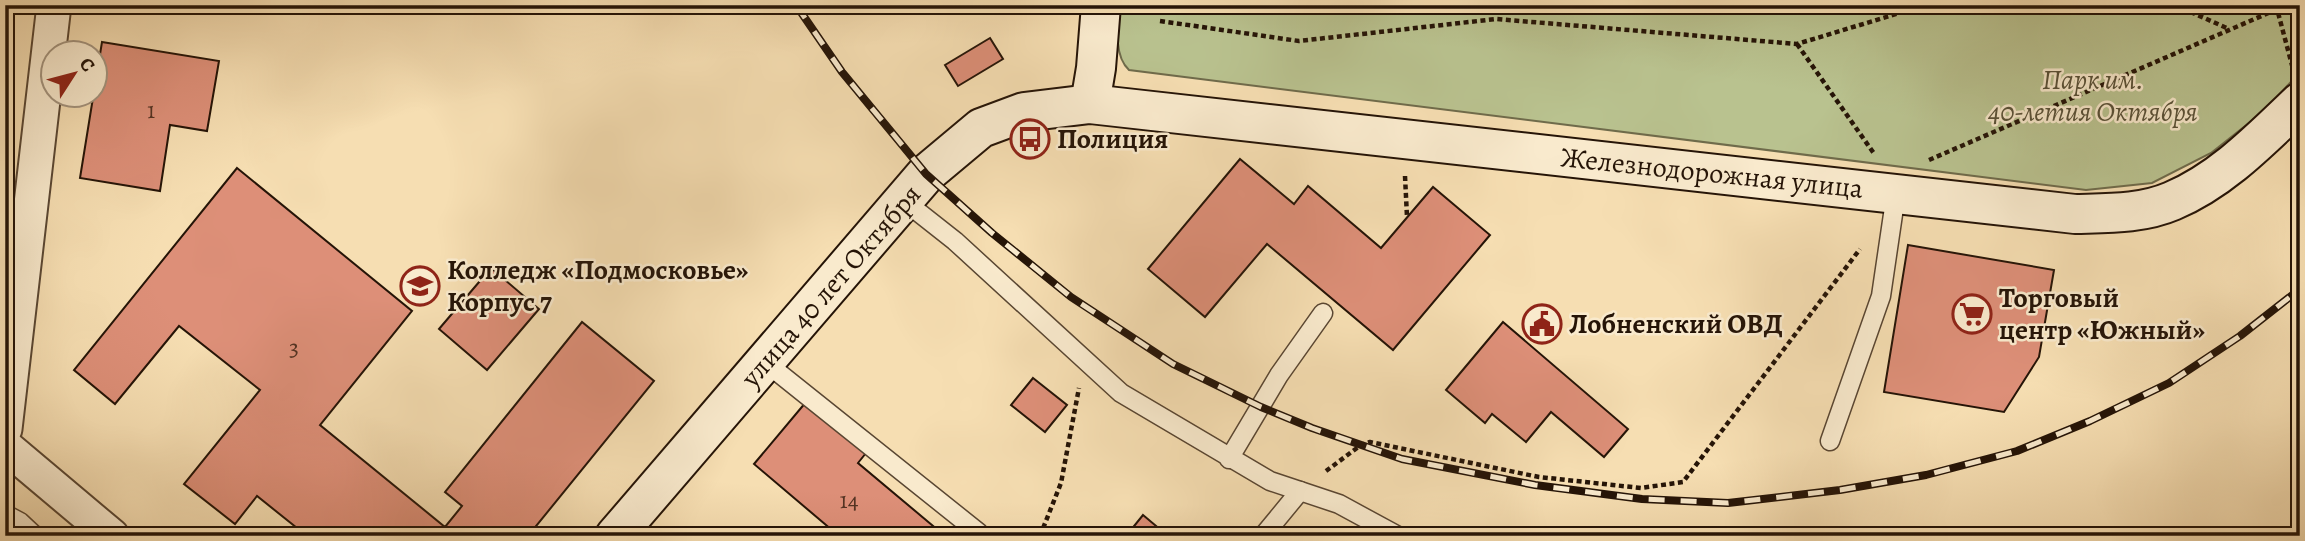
<svg xmlns="http://www.w3.org/2000/svg" width="2305" height="541" viewBox="0 0 2305 541" font-family="Alegreya,serif">
<style>
.green{fill:#b9c28f;stroke:#6f6b4b;stroke-width:2}
.building{fill:#dd8f78;stroke:#251407;stroke-width:2}
.lines{fill:none;stroke-linecap:round;stroke-linejoin:round}
.lane-casing{stroke:#594632;stroke-width:21}
.street-casing{stroke:#594632;stroke-width:37}
.secondary-casing{stroke:#251407;stroke-width:42}
.path{stroke:#251407;stroke-width:4.5;stroke-dasharray:5 3.5;stroke-linecap:butt}
.lane{stroke:#f9eacd;stroke-width:18}
.street{stroke:#f9eacd;stroke-width:33}
.secondary{stroke:#f9eacd;stroke-width:38}
.rail-casing{stroke:#251407;stroke-width:8}
.rail{stroke:#f9eacd;stroke-width:5;stroke-dasharray:16;stroke-linecap:butt}
.labels{text-anchor:middle;dominant-baseline:central;stroke-width:5;stroke-linejoin:round;paint-order:stroke}
.number-label{font-size:24px;fill:#533323}
.park-label{font-size:28px;font-style:italic;fill:#595137;stroke:#f9eacd}
.poi-label{font-size:28px;font-weight:bold;fill:#251407;stroke:#f9eacd;text-anchor:start}
.street-label{font-size:28px;fill:#251407;stroke:#f9eacd}
</style>
<rect width="100%" height="100%" fill="#f6deb2"/>
<filter id="stains"><feTurbulence type="fractalNoise" baseFrequency=".00286" numOctaves="4"/><feColorMatrix values="0 0 0 0 .2 0 0 0 0 .09 0 0 0 0 .02 0 0 0 .5 -.17"/></filter>
<radialGradient id="worn" r=".72"><stop offset=".6" stop-color="#630" stop-opacity="0"/><stop offset="1" stop-color="#630" stop-opacity=".3"/></radialGradient>
<path class="green" d="M1120 5H2300V72L2264 111 2211 153 2152 183 2086 190 1129 70C1113 55 1118 26 1120 5Z"/>
<g class="building">
<polygon points="990,38 1003,59 958,86 945,65"/>
<polygon points="102,42 219,61 207,131 170,125 160,191 80,178"/>
<polygon points="1240,159 1294,204 1308,186 1381,248 1433,187 1490,235 1393,350 1267,244 1205,317 1148,269"/>
<polygon points="237,168 412,311 320,425 445,527 462,506 445,492 582,322 654,381 528,536 307,536 257,496 235,524 184,484 260,390 179,326 115,404 74,370"/>
<polygon points="1908,245 2054,270 2039,357 2004,412 1884,392"/>
<polygon points="491,268 539,309 487,370 439,329"/>
<polygon points="1503,322 1628,429 1604,457 1551,412 1526,442 1492,414 1485,423 1446,390"/>
<polygon points="1033,378 1067,405 1045,432 1011,405"/>
<polygon points="806,402 866,453 858,463 945,536 839,536 754,464"/>
<polygon points="1143,515 1168,536 1126,536"/>
<polygon points="955,526 967,536 947,536"/>
</g>
<g class="lines">
<g class="lane-casing">
<g id="lane">
<polyline points="903,200 955,241 1121,393 1270,481 1339,504 1398,536"/>
<polyline points="765,362 979,533"/>
<polyline points="1830,441 1881,296 1896,194"/>
<polyline points="1229,459 1279,375 1323,313"/>
<polyline points="5,514 20,522 35,536"/>
<polyline points="1263,536 1300,491"/>
</g>
</g>
<g class="street-casing">
<g id="street">
<polyline points="5,429 54,5"/>
<polyline points="5,446 112,536"/>
</g>
</g>
<g class="secondary-casing">
<g id="secondary">
<polyline points="1090,104 1096,68 1101,5"/>
<path d="M615 536 926 174 981 128 1024 112 1090 104 2075 214C2107 213 2142 214 2172 201 2222 180 2261 139 2300 102"/>
</g>
</g>
<g class="path">
<polyline points="2175,5 2229,29"/>
<polyline points="2276,5 2293,69"/>
<polyline points="1160,21 1299,41 1496,19 1797,44 1926,5"/>
<polyline points="1797,44 1875,155"/>
<polyline points="1929,160 2287,5"/>
<polyline points="1405,176 1407,217"/>
<polyline points="1326,471 1361,445 1370,442 1539,477 1641,488 1683,482 1860,249"/>
<polyline points="1040,536 1061,483 1079,388"/>
</g>
<use href="#lane" class="lane"/>
<use href="#street" class="street"/>
<use href="#secondary" class="secondary"/>
<g class="rail-casing">
<polyline id="rail" points="796,5 842,72 926,174 992,233 1071,297 1173,364 1261,407 1312,428 1402,459 1535,485 1642,499 1728,503 1840,490 1926,475 2017,451 2090,421 2169,383 2240,336 2300,289"/>
</g>
<use href="#rail" class="rail"/>
</g>
<defs>
<g id="bus-ring" transform="scale(2.0125)"><circle r="9.5" fill="#f9eacd" stroke="#8f2418" stroke-width="1.5"/><path d="M-5-6H5V4H4V6H2V4H-2V6H-4V4H-5ZM-3.5-4V0h7V-4ZM-3.5 1.2v1.5H-2V1.2ZM2 1.2v1.5H3.5V1.2Z" fill="#8f2418"/></g>
<g id="university-ring" transform="scale(2.0125)"><circle r="9.5" fill="#f9eacd" stroke="#8f2418" stroke-width="1.5"/><path d="M0-5L7-2L0 1L-7-2ZM-4 1L0 2.5L4 1V4Q0 6-4 4Z" fill="#8f2418"/></g>
<g id="supermarket-ring" transform="scale(2.0125)"><circle r="9.5" fill="#f9eacd" stroke="#8f2418" stroke-width="1.5"/><path d="M-6-5.5h2.5l.6 2H6L4.5 2H-2.5L-4.4-4H-6ZM-1.5 3.2a1.3 1.3 0 1 0 .1 0ZM3 3.2a1.3 1.3 0 1 0 .1 0Z" fill="#8f2418"/></g>
<g id="civic-ring" transform="scale(2.0125)"><circle r="9.5" fill="#f9eacd" stroke="#8f2418" stroke-width="1.5"/><path d="M-.6-6.5H3V-4.5H.6V-3L4-1V1h2V6H-6V1h2V-1L-.6-3ZM-1.2 2.5V6h2.4V2.5Z" fill="#8f2418"/></g>
</defs>
<g fill-rule="evenodd">
<use href="#bus-ring" x="1030" y="139"/>
<use href="#university-ring" x="420" y="286"/>
<use href="#supermarket-ring" x="1972" y="314"/>
<use href="#civic-ring" x="1542" y="324"/>
</g>
<g class="labels">
<g class="number-label">
<text x="151" y="110">1</text>
<text x="294" y="348">3</text>
<text x="849" y="500">14</text>
</g>
<g class="park-label">
<text x="2093" y="80">Парк им.<tspan x="2093" dy="32">40-летия Октября</tspan></text>
</g>
<g class="poi-label">
<text x="1057" y="139">Полиция</text>
<text x="447" y="270">Колледж «Подмосковье»<tspan x="447" dy="32">Корпус 7</tspan></text>
<text x="1999" y="298">Торговый<tspan x="1999" dy="32">центр «Южный»</tspan></text>
<text x="1569" y="324">Лобненский ОВД</text>
</g>
<g class="street-label">
<text transform="translate(1712 173) rotate(6)">Железнодорожная улица</text>
<text transform="translate(831 286) rotate(-49)">улица 40 лет Октября</text>
</g>
</g>
<rect width="2305" height="541" fill="none" stroke="#f6deb2" stroke-width="28"/>
<rect x="7" y="7" width="2291" height="527" fill="none" stroke="#251407" stroke-width="3.5"/>
<rect x="14" y="14" width="2277" height="513" fill="none" stroke="#251407" stroke-width="2"/>
<g transform="translate(74 74) rotate(54)"><circle r="33" fill="#f9eacd" stroke="#a4947e" stroke-width="2"/>
<path d="M0-5L12 26L0 18L-12 26Z" fill="#8f2418"/>
<text y="-10" font-size="19" font-weight="bold" text-anchor="middle" fill="#251407">С</text>
</g>
<rect width="100%" height="100%" filter="url(#stains)"/>
<rect width="100%" height="100%" fill="url(#worn)"/>
</svg>
